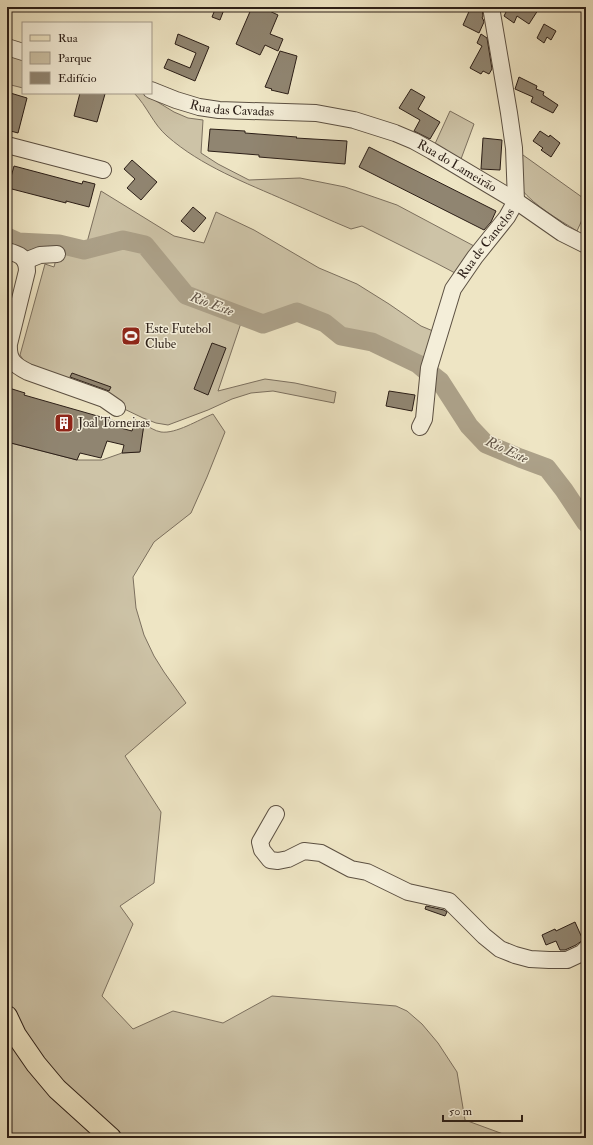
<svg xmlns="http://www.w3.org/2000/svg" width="593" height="1145" viewBox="0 0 593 1145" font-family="'IM FELL Double Pica',serif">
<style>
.green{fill:#cdc3a7;stroke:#7c705f}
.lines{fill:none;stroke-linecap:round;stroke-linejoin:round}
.river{stroke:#aca189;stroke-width:19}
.building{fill:#908571;stroke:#2b1e17}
.minor-casing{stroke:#5c5042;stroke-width:18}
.major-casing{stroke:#2b1e17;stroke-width:22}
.minor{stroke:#f4eed9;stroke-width:16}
.major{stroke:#eee5c4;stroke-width:20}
.labels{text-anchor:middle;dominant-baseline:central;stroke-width:3;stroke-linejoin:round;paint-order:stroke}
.street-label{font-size:13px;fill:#2b1e17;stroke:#f4eed9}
.poi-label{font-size:13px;fill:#2b1e17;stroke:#f4eed9;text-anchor:start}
.water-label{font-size:14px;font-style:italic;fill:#5f5245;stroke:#f4eed9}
</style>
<rect width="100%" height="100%" fill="#eee5c4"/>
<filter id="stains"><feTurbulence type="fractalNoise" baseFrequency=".005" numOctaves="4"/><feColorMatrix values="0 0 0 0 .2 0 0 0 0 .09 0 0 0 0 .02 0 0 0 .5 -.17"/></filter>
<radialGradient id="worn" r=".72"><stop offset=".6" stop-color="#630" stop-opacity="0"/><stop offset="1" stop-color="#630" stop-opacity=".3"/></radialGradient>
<g class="green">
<polygon points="9,55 23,58 23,88 7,84 7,56"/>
<path d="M134 93H143L174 112 188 118 203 120 201 153 218 164 249 180 300 178 345 187 397 205 474 246 455 273 436 263 362 226 351 229C329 220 308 210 287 201 246 183 201 166 167 136 153 124 147 106 134 93Z"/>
<polygon points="450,111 474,124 461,159 434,146"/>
<path d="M521 155H523L586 200V211L577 231C558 219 536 207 521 189Z"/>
<polygon points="101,191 174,236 204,243 216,212 254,230 319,268 357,284 389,304 421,326 433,331 423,363 378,341 343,333 329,321 299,309 263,320 188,292 148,244 123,236 86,246"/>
<polygon points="123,244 144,251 185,299 242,320 218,391 265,379 295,383 336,392 334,403 273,391 251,393 232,399 208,410 168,425 156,423 143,418 118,406 120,400 28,367 20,355 45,264 54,267 59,248 84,253"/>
<path d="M213 414 225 432 207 477 191 513 154 542 133 577 136 608 144 635 154 656 164 672 186 703 125 756 161 812 154 883 120 906 133 924 102 996 133 1029 173 1011 223 1023 272 996 396 1006 407 1011 422 1024 438 1043 457 1072 465 1120 514 1138H7V442L77 460H102L122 453 139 452 144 424C149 427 155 431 161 432 176 434 198 420 213 414Z"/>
</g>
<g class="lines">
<g class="river">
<polyline points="7,237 18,242 59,244 84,250 123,240 145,245 186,295 263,324 297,312 325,323 341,336 372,342 418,364 425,370"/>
<polyline points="431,374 440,381 469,426 486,444 520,458 547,468 564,490 586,523"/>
</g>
</g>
<g class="building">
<polygon points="216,7 225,7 220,20 212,17"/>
<polygon points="252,7 261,7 278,15 270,34 283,39 278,51 265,45 260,55 236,44"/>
<polygon points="471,7 482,8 483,16 482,18 483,19 484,22 479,33 463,25"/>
<polygon points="502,7 540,7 529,24 517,16 514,23 504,16 507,10"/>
<polygon points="544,24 556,31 551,40 547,37 544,43 537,38"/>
<polygon points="178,34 209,47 195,81 164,68 168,59 190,68 196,53 175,44"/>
<polygon points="481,34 487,38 492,69 489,74 483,71 481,74 470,68 482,46 477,43"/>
<polygon points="280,51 297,56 288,94 271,90 272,89 265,87"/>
<polygon points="519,77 537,86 536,89 544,92 543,95 558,105 553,113 531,102 533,97 515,89"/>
<polygon points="411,89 425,97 418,109 440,122 430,139 414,131 420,120 399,108"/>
<polygon points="7,92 27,98 18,133 7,130"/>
<polygon points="80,93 100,93 105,94 97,122 74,116"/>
<polygon points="210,129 245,131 245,133 297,137 296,138 347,141 345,164 259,157 259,155 208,151"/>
<polygon points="540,131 549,137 550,135 560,143 551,157 541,150 543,148 533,141"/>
<polygon points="483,138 502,140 500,170 481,169"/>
<polygon points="369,147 496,211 491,222 484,230 359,167"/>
<polygon points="132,160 157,182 141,200 127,188 135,179 124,169"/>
<polygon points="14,166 82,184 83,181 95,184 89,207 66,201 66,203 8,188"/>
<polygon points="193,207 206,218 194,232 181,221"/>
<polygon points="212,343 226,348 208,395 194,389"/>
<polygon points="72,373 111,387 109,391 70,377"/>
<polygon points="9,388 25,393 24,395 115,421 113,426 132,431 135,420 144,424 140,452 122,453 124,445 107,441 101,458 80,453 77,460 7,442 7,396"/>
<polygon points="389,391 415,395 412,411 386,406"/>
<polygon points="426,906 444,910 447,912 445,916 425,909"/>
<polygon points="575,922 583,940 576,945 565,950 560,950 556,941 546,945 542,935 555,929 556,931"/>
</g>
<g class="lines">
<g class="minor-casing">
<g id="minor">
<polyline points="7,47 23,52"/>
<path id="s1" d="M151 90 176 100 199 107 219 110 316 113 354 120 395 133 414 141 432 151 516 201 562 233 586 245"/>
<polyline points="7,145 103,170"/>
<path d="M7 251C19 254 27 257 27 271L9 344C8 360 14 365 28 372L104 399 117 408"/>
<polyline points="25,261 40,255 57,254"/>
<path id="s2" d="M420 427 424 419 429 368 453 289 475 257 507 217 516 201 514 148 509 113 491 7"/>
<polyline points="276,814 260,842 262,850 270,860 278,861 288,859 304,851 321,853 351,869 367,872 408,892 449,901 484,936 500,949 515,955 530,959 549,960 567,960 582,953 586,949"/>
</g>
</g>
<g class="major-casing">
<polyline id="major" points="7,1016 16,1035 36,1064 57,1089 111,1138"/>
</g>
<use href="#minor" class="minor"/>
<use href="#major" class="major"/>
</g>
<defs>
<g id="stadium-square" transform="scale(1)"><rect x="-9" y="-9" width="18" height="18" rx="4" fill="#8f2418" stroke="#f4eed9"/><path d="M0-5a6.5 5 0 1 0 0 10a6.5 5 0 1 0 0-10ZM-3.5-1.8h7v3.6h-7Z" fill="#fff"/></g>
<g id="building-square" transform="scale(1)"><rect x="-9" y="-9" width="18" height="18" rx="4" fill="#8f2418" stroke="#f4eed9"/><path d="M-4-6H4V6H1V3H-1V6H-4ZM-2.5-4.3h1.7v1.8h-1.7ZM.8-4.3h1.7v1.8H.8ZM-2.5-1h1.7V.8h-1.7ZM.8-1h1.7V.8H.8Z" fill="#fff"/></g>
</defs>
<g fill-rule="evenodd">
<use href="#stadium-square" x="131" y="336"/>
<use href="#building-square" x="64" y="423"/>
</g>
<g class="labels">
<g class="street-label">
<text stroke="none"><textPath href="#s1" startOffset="84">Rua das Cavadas</textPath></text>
<text stroke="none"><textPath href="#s1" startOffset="320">Rua do Lameirão</textPath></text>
<text stroke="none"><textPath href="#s2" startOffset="199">Rua de Cancelos</textPath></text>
</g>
<g class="poi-label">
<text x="145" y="329">Este Futebol<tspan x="145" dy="15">Clube</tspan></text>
<text x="78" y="423">Joal Torneiras</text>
</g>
<g class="water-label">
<text transform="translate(212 304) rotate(21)">Rio Este</text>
<text transform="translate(507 450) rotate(25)">Rio Este</text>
</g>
</g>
<rect width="593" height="1145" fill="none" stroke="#eee5c4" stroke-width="24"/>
<rect x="8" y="8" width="577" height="1129" fill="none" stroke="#2b1e17" stroke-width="2"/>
<rect x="12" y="12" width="569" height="1121" fill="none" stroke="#2b1e17"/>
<rect x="22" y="22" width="130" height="72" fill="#f4eed9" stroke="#a49b8b"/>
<rect x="30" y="35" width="20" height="6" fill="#eee5c4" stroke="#a49b8b"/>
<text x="58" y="42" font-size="12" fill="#2b1e17">Rua</text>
<rect x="30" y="52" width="20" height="12" fill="#cdc3a7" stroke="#a49b8b"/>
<text x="58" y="62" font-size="12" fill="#2b1e17">Parque</text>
<rect x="30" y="72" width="20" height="12" fill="#908571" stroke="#a49b8b"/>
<text x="58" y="82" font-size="12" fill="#2b1e17">Edifício</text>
<path d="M443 1115v6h79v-6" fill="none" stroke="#2b1e17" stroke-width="2"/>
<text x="449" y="1115" font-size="12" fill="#2b1e17" stroke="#f4eed9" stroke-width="3" paint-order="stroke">50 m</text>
<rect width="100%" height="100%" filter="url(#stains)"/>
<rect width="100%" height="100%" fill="url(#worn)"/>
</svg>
